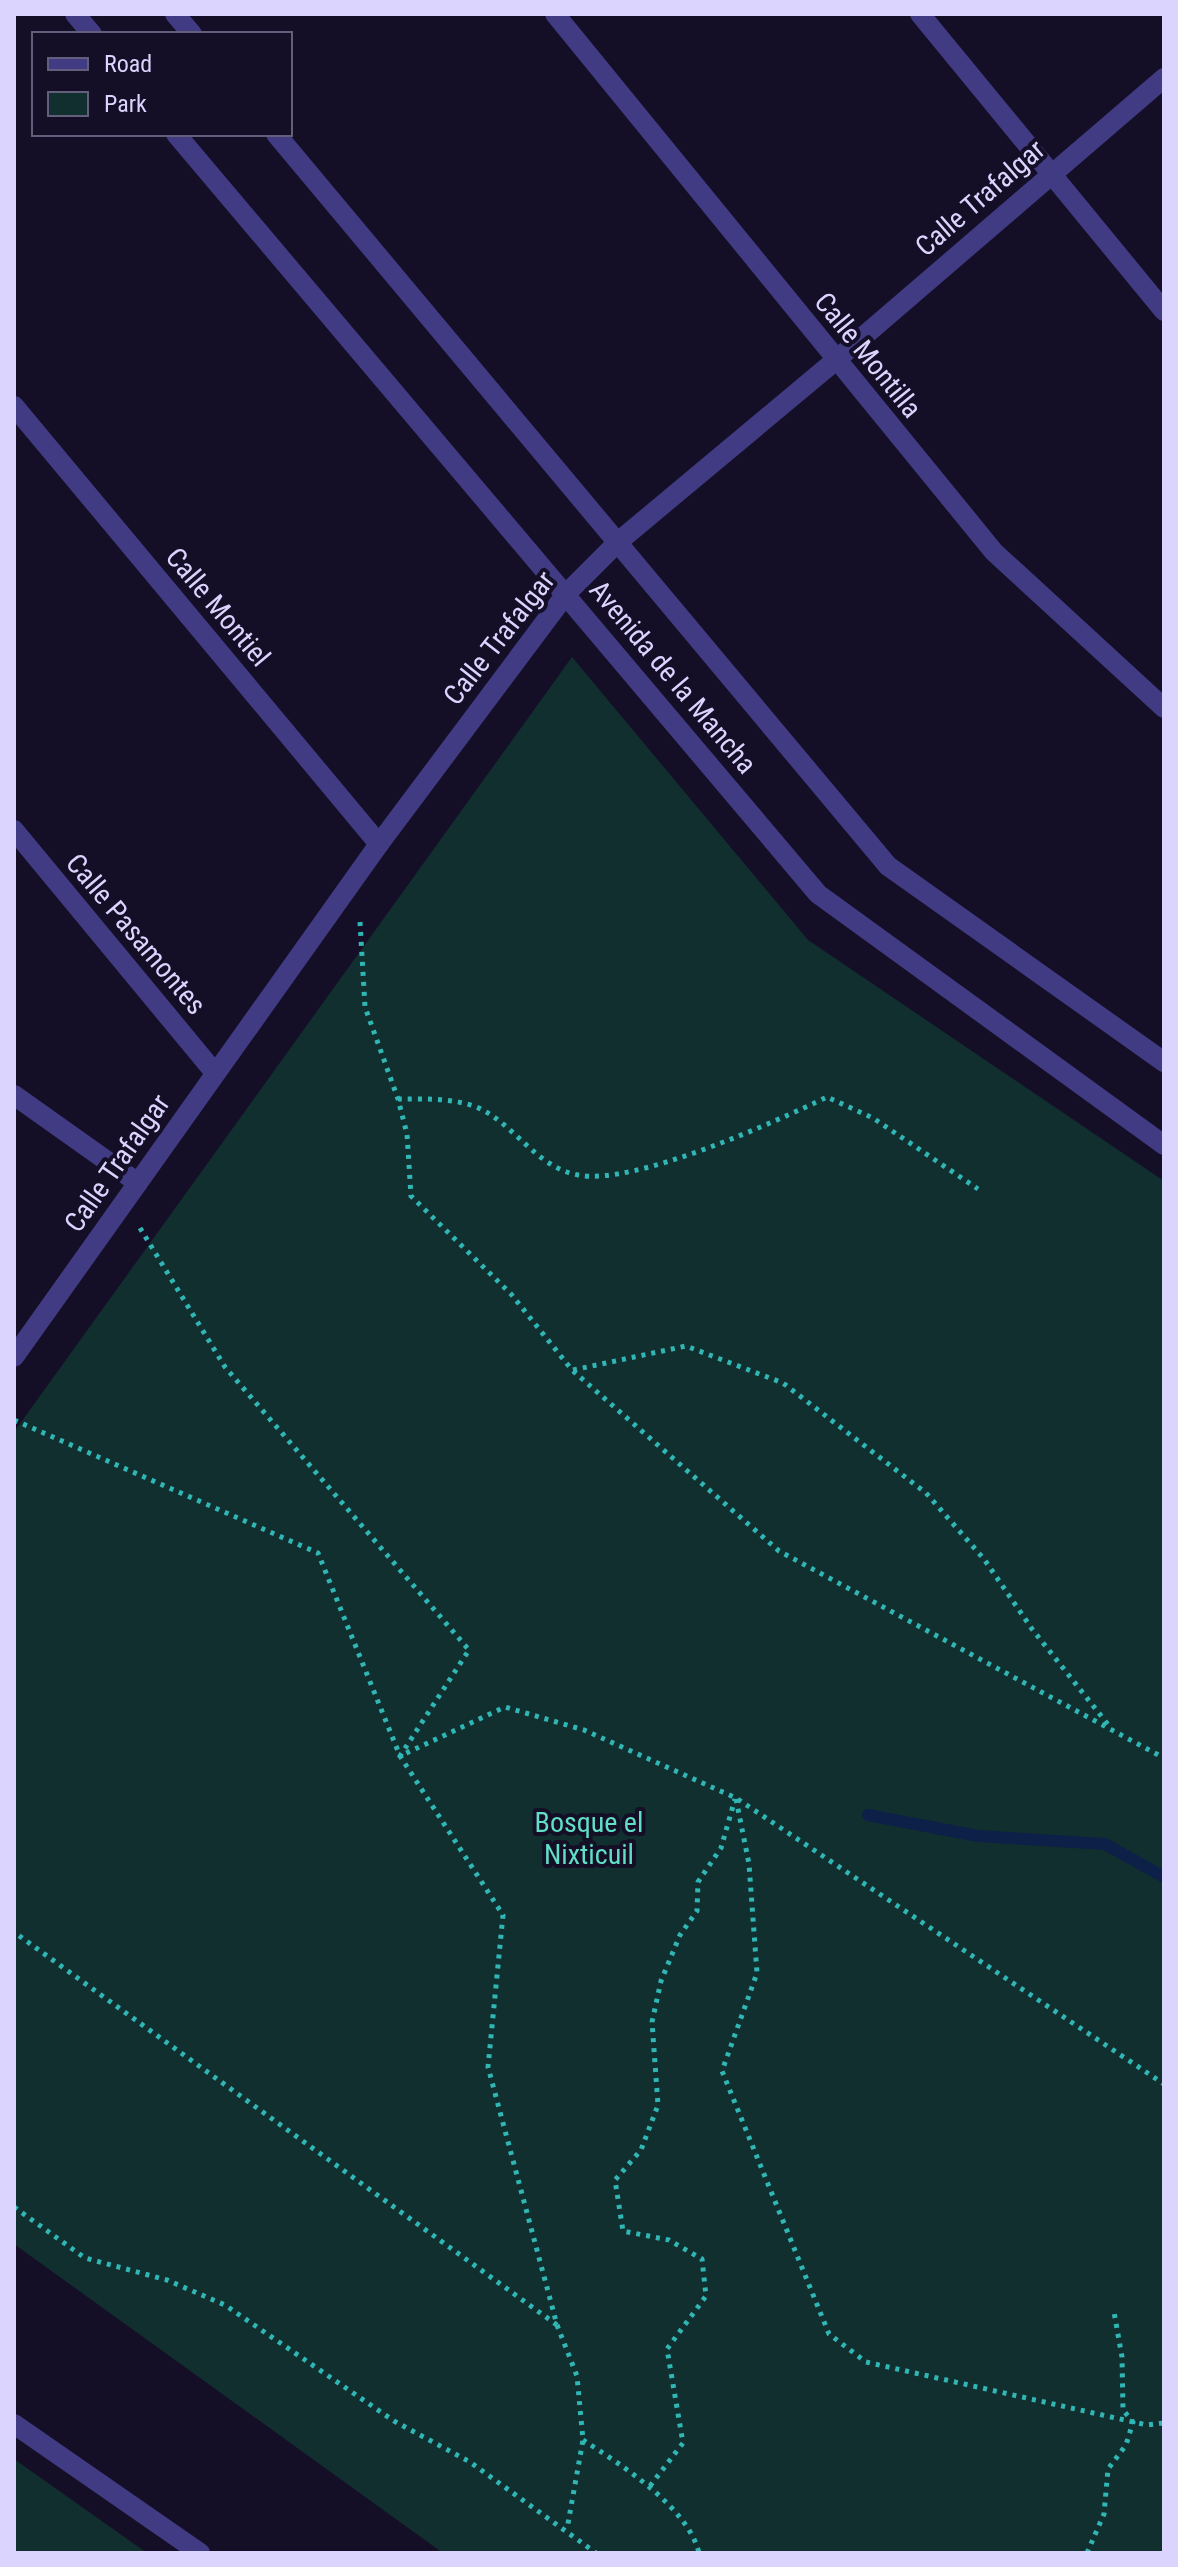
<svg xmlns="http://www.w3.org/2000/svg" width="1178" height="2567" viewBox="0 0 1178 2567" font-family="'Roboto Condensed',sans-serif">
<style>
.green{fill:#122f30}
.lines{fill:none;stroke-linecap:round;stroke-linejoin:round}
.stream{stroke:#0d2047;stroke-width:12}
.path{stroke:#30b6b4;stroke-width:5;stroke-dasharray:4 6;stroke-linecap:butt}
.minor{stroke:#413b84;stroke-width:20}
.labels{text-anchor:middle;dominant-baseline:central;stroke-width:8;stroke-linejoin:round;paint-order:stroke}
.street-label{font-size:28px;fill:#dbd4ff;stroke:#140f26}
.park-label{font-size:28px;fill:#60dfc5;stroke:#140f26}
</style>
<rect width="100%" height="100%" fill="#140f26"/>
<g class="green">
<polygon points="572,657 808,940 1164,1181 1164,2553 443,2553 14,2244 14,1432"/>
<polygon points="14,2459 147,2553 14,2553"/>
</g>
<g class="lines">
<polyline class="stream" points="868,1815 978,1836 1105,1844 1164,1877"/>
<g class="path">
<polyline points="360,922 365,1007 398,1099 407,1134 411,1196 511,1294 572,1370 779,1551 1164,1758"/>
<path d="M398 1099C426 1099 463 1097 488 1113 519 1132 540 1168 578 1175 633 1186 775 1122 827 1097L873 1118 978 1189"/>
<polyline points="140,1228 225,1367 469,1650 400,1756 505,1707 584,1730 736,1798 1164,2084"/>
<polyline points="573,1370 686,1346 783,1383 926,1493 984,1559 1032,1629 1110,1727"/>
<polyline points="14,1420 318,1553 400,1756 503,1915 488,2067 557,2325 14,1932"/>
<polyline points="736,1799 749,1864 757,1973 722,2071 829,2334 866,2362 1147,2425 1164,2423"/>
<polyline points="14,2207 85,2258 167,2280 225,2305 394,2421 470,2462 596,2553"/>
<polyline points="557,2325 577,2376 583,2440 567,2529"/>
<path d="M583 2440C620 2464 688 2507 699 2553"/>
<polyline points="650,2486 683,2443 667,2349 706,2296 702,2259 669,2240 623,2231 615,2180 641,2150 658,2105 652,2022 661,1981 680,1935 697,1911 698,1882 721,1848 735,1799"/>
<polyline points="1087,2553 1104,2514 1108,2469 1126,2445 1133,2422 1123,2410 1122,2357 1114,2312"/>
</g>
<g class="minor">
<polyline points="75,14 92,34"/>
<polyline points="175,14 192,34"/>
<polyline points="555,14 994,552 1164,708"/>
<polyline points="920,14 1164,311"/>
<polyline points="176,134 818,894 1164,1145"/>
<polyline points="276,134 888,866 1164,1062"/>
<polyline points="14,406 379,844"/>
<polyline points="14,830 215,1073"/>
<polyline points="14,1095 138,1183"/>
<polyline points="14,1357 379,844 566,594 618,542 836,360 1164,78"/>
<polyline points="14,2424 200,2553"/>
</g>
</g>
<g class="labels">
<g class="street-label">
<text transform="translate(980 198) rotate(-41)">Calle Trafalgar</text>
<text transform="translate(868 355) rotate(51)">Calle Montilla</text>
<text transform="translate(218 607) rotate(50)">Calle Montiel</text>
<text transform="translate(499 638) rotate(-52)">Calle Trafalgar</text>
<text transform="translate(673 677) rotate(50)">Avenida de la Mancha</text>
<text transform="translate(136 934) rotate(50)">Calle Pasamontes</text>
<text transform="translate(117 1163) rotate(-55)">Calle Trafalgar</text>
</g>
<g class="park-label">
<text x="589" y="1822">Bosque el<tspan x="589" dy="32">Nixticuil</tspan></text>
</g>
</g>
<rect width="1178" height="2567" fill="none" stroke="#dbd4ff" stroke-width="32"/>
<rect x="32" y="32" width="260" height="104" fill="#140f26" stroke="#645e7d" stroke-width="2"/>
<rect x="48" y="58" width="40" height="12" fill="#413b84" stroke="#645e7d" stroke-width="2"/>
<text x="104" y="72" font-size="24" fill="#dbd4ff">Road</text>
<rect x="48" y="92" width="40" height="24" fill="#122f30" stroke="#645e7d" stroke-width="2"/>
<text x="104" y="112" font-size="24" fill="#dbd4ff">Park</text>
</svg>
